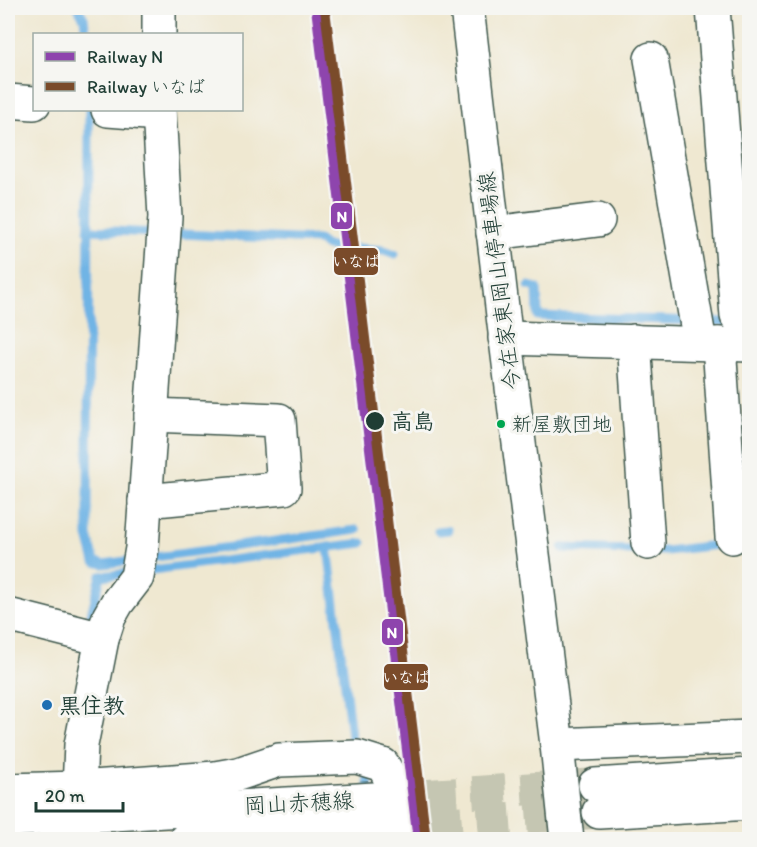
<svg xmlns="http://www.w3.org/2000/svg" width="757" height="847" viewBox="0 0 757 847" font-family="Itim,'Klee One',sans-serif">
<style>
.lines{fill:none;stroke-linecap:round;stroke-linejoin:round}
.stream{stroke:#6fb4e5;stroke-width:9}
.major-tunnel{stroke:#c5c6b2;stroke-width:33;stroke-dasharray:33 16;stroke-linecap:butt}
.minor-casing{stroke:#3e574c;stroke-width:36}
.major-casing{stroke:#3e574c;stroke-width:36}
.minor{stroke:#fff;stroke-width:33}
.major{stroke:#fff;stroke-width:33}
.rail-1-casing{stroke:#f6f6f2;stroke-width:15}
.rail-2-casing{stroke:#f6f6f2;stroke-width:15}
.rail-1{stroke:#8e44ad;stroke-width:10}
.rail-2{stroke:#7a4b2a;stroke-width:10}
.stop-dot{fill:#1f3d34;stroke:#f6f6f2;stroke-width:2}
.bus-dot{fill:#00a651;stroke:#f6f6f2;stroke-width:2}
.poi-dot{fill:#1f6fb2;stroke:#f6f6f2;stroke-width:2}
.labels{text-anchor:middle;dominant-baseline:central;stroke-width:6;stroke-linejoin:round;paint-order:stroke}
.bus-label{font-size:20px;fill:#1f3d34;stroke:#f6f6f2;text-anchor:start}
.street-label{font-size:22px;fill:#1f3d34;stroke:#f6f6f2}
.stop-label{font-size:22px;font-weight:bold;fill:#1f3d34;stroke:#f6f6f2;text-anchor:start}
.poi-label{font-size:22px;font-weight:bold;fill:#1f3d34;stroke:#f6f6f2;text-anchor:start}
.line-badge{stroke:#f6f6f2;stroke-width:2}
.badge-label{font-size:16px;text-anchor:middle;font-weight:bold;fill:#fff}
</style>
<rect width="100%" height="100%" fill="#f6f6f2"/>
<filter id="ink" filterUnits="userSpaceOnUse"><feTurbulence type="fractalNoise" baseFrequency=".0167" numOctaves="2"/><feDisplacementMap in="SourceGraphic" scale="12" xChannelSelector="R" yChannelSelector="G"/><feConvolveMatrix kernelMatrix="1 2 1 2 8 2 1 2 1" color-interpolation-filters="sRGB"/></filter>
<filter id="wash" filterUnits="userSpaceOnUse"><feTurbulence type="fractalNoise" baseFrequency=".008" numOctaves="4" result="noise"/><feDisplacementMap in="SourceGraphic" scale="24" xChannelSelector="R" yChannelSelector="G"/><feGaussianBlur stdDeviation="1.35" result="paint"/><feColorMatrix in="noise" values="0 0 0 0 0 0 0 0 0 0 0 0 0 0 0 0 0 1.4 0 .05"/><feComposite in="paint" operator="in"/></filter>
<g filter="url(#wash)">
<rect width="100%" height="100%" fill="#efe8d1"/>
<g class="lines">
<g class="stream">
<polyline points="78,8 84,18 86,34"/>
<polyline points="89,110 88,536 95,562 104,564 357,530"/>
<polyline points="88,230 318,240 326,246 384,250 395,254"/>
<polyline points="529,286 537,288 538,316 732,322"/>
<polyline points="438,531 448,530"/>
<polyline points="328,547 352,743"/>
<polyline points="563,548 666,551 750,541"/>
<polyline points="144,571 362,543"/>
<polyline points="87,630 101,576 131,573"/>
<polyline points="368,778 369,795"/>
</g>
</g>
</g>
<g filter="url(#ink)">
<g class="lines">
<g class="major-tunnel">
<polyline points="375,799 589,785"/>
<polyline points="380,828 599,812"/>
</g>
<g class="minor-casing">
<g id="minor">
<polyline points="159,8 159,34"/>
<polyline points="467,8 504,324 557,745 567,840"/>
<polyline points="713,8 737,316"/>
<polyline points="651,59 700,343"/>
<polyline points="8,101 34,103"/>
<polyline points="108,110 159,114"/>
<polyline points="493,233 598,220"/>
<polyline points="505,338 750,345"/>
<polyline points="634,341 648,543"/>
<polyline points="719,344 732,537"/>
<polyline points="145,501 284,488 279,420 151,415"/>
<polyline points="8,615 102,639"/>
<polyline points="557,745 750,737"/>
<polyline points="79,788 81,745 102,639 109,617 117,603 137,577 142,548 165,217 159,110"/>
<polyline points="8,790 79,788 215,778 238,774 279,760 357,757 383,765 390,778 396,840"/>
</g>
</g>
<g class="major-casing">
<g id="major">
<polyline points="595,785 750,775"/>
<polyline points="599,812 750,803"/>
<polyline points="8,820 375,799"/>
<polyline points="185,840 380,828"/>
</g>
</g>
<use href="#minor" class="minor"/>
<use href="#major" class="major"/>
<g class="rail-1-casing">
<polyline id="rail-1" points="316,8 418,840"/>
</g>
<g class="rail-2-casing">
<polyline id="rail-2" points="325,9 426,840"/>
</g>
<use href="#rail-1" class="rail-1"/>
<use href="#rail-2" class="rail-2"/>
</g>
</g>
<circle class="stop-dot" cx="375" cy="421" r="10"/>
<circle class="bus-dot" cx="501" cy="424" r="5"/>
<circle class="poi-dot" cx="47" cy="705" r="6"/>
<g class="labels">
<g class="bus-label">
<text x="512" y="424">新屋敷団地</text>
</g>
<g class="street-label">
<text transform="translate(499 281) rotate(-97)">今在家東岡山停車場線</text>
<text transform="translate(299 803) rotate(-3)">岡山赤穂線</text>
</g>
<g class="stop-label">
<text x="391" y="421">高島</text>
</g>
<g class="poi-label">
<text x="59" y="705">黒住教</text>
</g>
</g>
<g class="line-badge">
<rect x="330" y="202" width="23" height="28" rx="6" fill="#8e44ad"/>
<rect x="333" y="247" width="46" height="29" rx="6" fill="#7a4b2a"/>
<rect x="381" y="618" width="23" height="28" rx="6" fill="#8e44ad"/>
<rect x="383" y="663" width="46" height="28" rx="6" fill="#7a4b2a"/>
</g>
<g class="badge-label">
<text x="342" y="222">N</text>
<text x="356" y="267">いなば</text>
<text x="392" y="638">N</text>
<text x="406" y="683">いなば</text>
</g>
<rect width="757" height="847" fill="none" stroke="#f6f6f2" stroke-width="30"/>
<rect x="33" y="33" width="210" height="78" fill="#f6f6f2" stroke="#a0aca6" stroke-width="1.5"/>
<rect x="45" y="52" width="30" height="9" fill="#8e44ad" stroke="#a0aca6" stroke-width="1.5"/>
<text x="87" y="63" font-size="18" fill="#1f3d34">Railway N</text>
<rect x="45" y="82" width="30" height="9" fill="#7a4b2a" stroke="#a0aca6" stroke-width="1.5"/>
<text x="87" y="93" font-size="18" fill="#1f3d34">Railway いなば</text>
<path d="M36 802v9h87v-9" fill="none" stroke="#1f3d34" stroke-width="3"/>
<text x="45" y="802" font-size="18" fill="#1f3d34" stroke="#f6f6f2" stroke-width="4.5" paint-order="stroke">20 m</text>
</svg>
